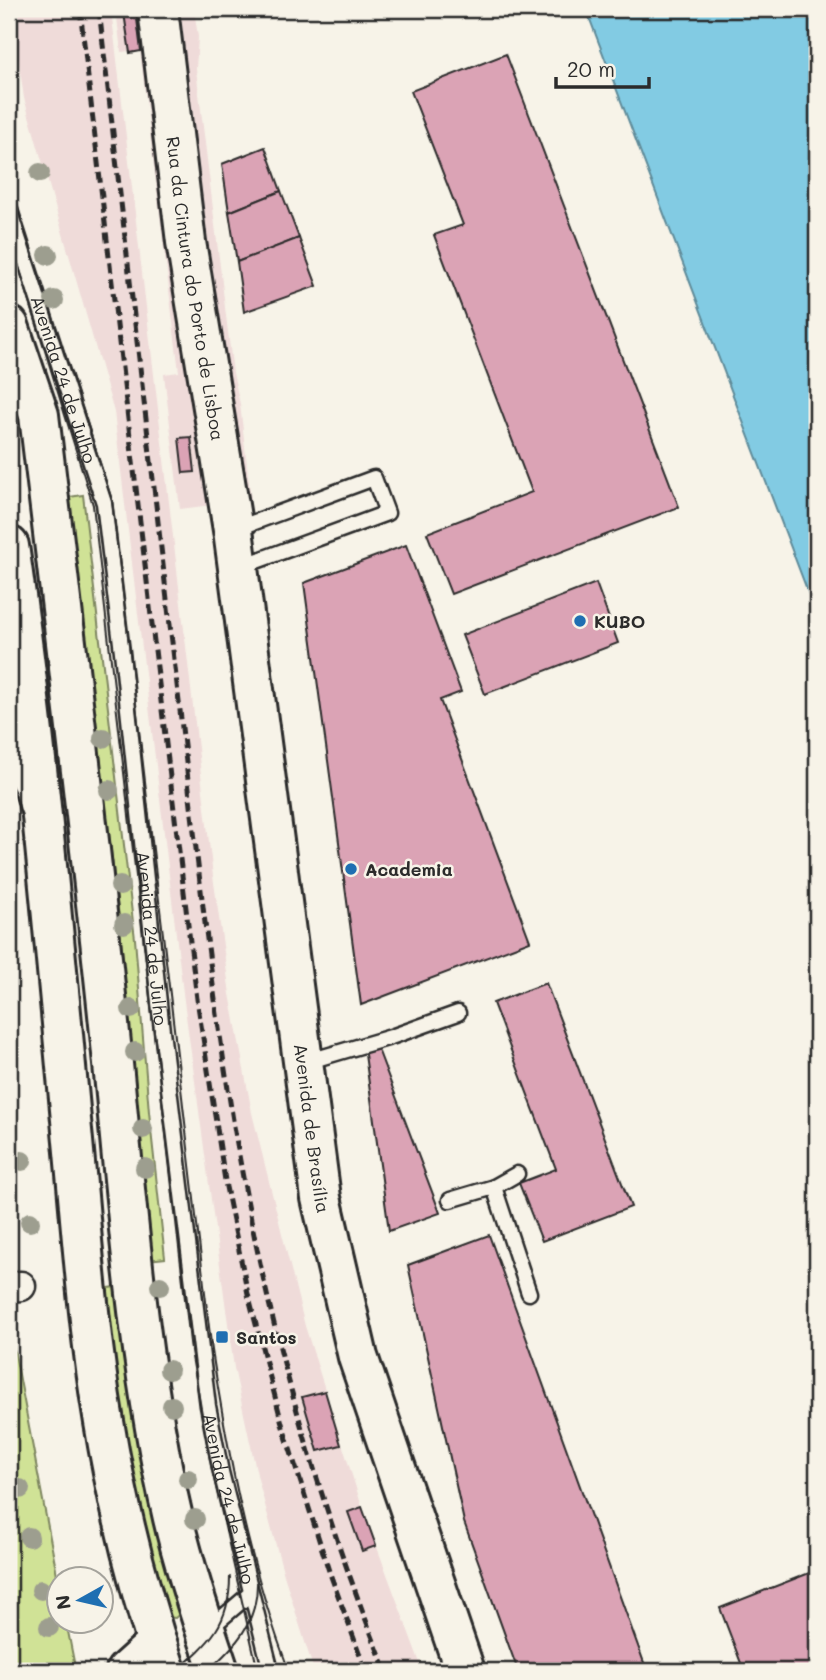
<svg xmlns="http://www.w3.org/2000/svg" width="826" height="1680" viewBox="0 0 826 1680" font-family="Mali,sans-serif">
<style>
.built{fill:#efdbd9}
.green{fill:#d0e296;stroke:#7e8660;stroke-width:2}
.water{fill:#82cbe3;stroke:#5f8b99;stroke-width:2}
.building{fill:#dba3b5;stroke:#2b2b2b;stroke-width:2}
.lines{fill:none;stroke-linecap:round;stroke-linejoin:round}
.lane-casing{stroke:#2b2b2b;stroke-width:19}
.street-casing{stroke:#2b2b2b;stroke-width:33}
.secondary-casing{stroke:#2b2b2b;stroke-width:44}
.primary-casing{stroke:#2b2b2b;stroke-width:44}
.lane{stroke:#f7f3e8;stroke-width:14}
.street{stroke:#f7f3e8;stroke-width:28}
.secondary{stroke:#f7f3e8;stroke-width:38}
.primary{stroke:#f7f3e8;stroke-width:38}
.tram{stroke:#2b2b2b;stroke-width:2}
.rail{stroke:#2b2b2b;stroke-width:5;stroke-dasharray:10 5;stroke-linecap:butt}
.tree{fill:#9d9e8f}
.poi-dot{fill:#1f6fb2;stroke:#f7f3e8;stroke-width:2.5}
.labels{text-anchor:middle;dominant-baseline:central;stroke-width:5;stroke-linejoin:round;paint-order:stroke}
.street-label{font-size:18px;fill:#2b2b2b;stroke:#f7f3e8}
.poi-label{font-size:18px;font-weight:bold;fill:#2b2b2b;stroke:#f7f3e8;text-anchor:start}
</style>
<rect width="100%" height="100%" fill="#f7f3e8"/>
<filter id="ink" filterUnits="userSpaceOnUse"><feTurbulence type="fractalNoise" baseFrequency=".0143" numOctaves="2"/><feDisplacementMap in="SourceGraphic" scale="14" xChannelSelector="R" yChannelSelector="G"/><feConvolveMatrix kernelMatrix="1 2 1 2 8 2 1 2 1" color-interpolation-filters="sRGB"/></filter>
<g filter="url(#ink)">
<g class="built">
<polygon points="11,9 111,9 213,876 230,994 252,1113 305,1326 362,1507 423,1671 314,1671 284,1575 258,1479 234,1368 184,1001 114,412 24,98"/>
<polygon points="116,9 194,9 198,37 196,69 233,373 240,404 251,500 180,509 164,374 179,372 140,50 121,52"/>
</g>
<g class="green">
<polygon points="83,495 135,939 149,1112 165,1258 148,1260 120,926 69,497"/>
<polygon points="122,1286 181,1613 175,1618 168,1617 132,1485 102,1289"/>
<polygon points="9,1322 59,1585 60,1620 66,1621 75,1667 74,1671 9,1671"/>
</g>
<polygon class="water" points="586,9 817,9 817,616"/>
<g class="building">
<polygon points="136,11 141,51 130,53 124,13"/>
<polygon points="506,54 679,507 451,594 427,533 532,492 434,235 463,225 411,91"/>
<polygon points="265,147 281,191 229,212 222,164"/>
<polygon points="281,191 299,238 237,262 229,212"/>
<polygon points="299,238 317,286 244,312 237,262"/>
<polygon points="191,437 195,472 183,473 179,438"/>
<polygon points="406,545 461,692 440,700 530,941 361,1005 304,583"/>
<polygon points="596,583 618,643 485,694 462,635"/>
<polygon points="546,983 631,1207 542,1241 519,1183 556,1169 493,1003"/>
<polygon points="376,1044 440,1213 389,1231 364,1047"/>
<polygon points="489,1235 647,1671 518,1671 464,1522 408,1265"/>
<polygon points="325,1391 341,1445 318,1451 302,1397"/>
<polygon points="362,1507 376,1546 362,1551 348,1512"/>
<polygon points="817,1570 817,1671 744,1671 720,1608"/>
</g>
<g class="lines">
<g class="lane-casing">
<g id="lane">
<path id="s1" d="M9 210 104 503 122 652 162 1031 208 1406 221 1472 271 1671"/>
<polyline points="233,530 374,478 387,513 240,567"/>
<polyline points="306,1062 391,1037 458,1013"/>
<polyline points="494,1187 517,1174"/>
<polyline points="450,1200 494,1187 529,1293"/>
<polyline points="209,1629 251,1593"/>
</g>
</g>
<g class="street-casing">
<polyline id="street" points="9,1287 21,1286"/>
</g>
<g class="secondary-casing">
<g id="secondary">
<path id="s2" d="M158 9 186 242 233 530 321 1198 358 1357 465 1671"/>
<path d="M9 754C27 767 34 783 39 804"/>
<polyline points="126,1671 157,1643"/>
</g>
</g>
<g class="primary-casing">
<g id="primary">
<path d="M9 326 39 415C63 618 88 821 109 1024 126 1188 136 1357 173 1518 185 1570 202 1621 219 1671"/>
<path d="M9 546C37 737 53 929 71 1120 81 1221 87 1322 104 1422 118 1507 139 1590 166 1671"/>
</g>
</g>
<use href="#lane" class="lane"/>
<use href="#street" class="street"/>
<use href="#secondary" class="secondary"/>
<use href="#primary" class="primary"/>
<g class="tram">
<path d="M9 179 112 500 211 1344C228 1455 249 1566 289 1671"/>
<polyline points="9,235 93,505 191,1351 211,1466 258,1671"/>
<path d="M176 1671C210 1642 230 1624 230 1577"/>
<path d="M207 1671C235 1647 257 1623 257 1584"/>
</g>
<g class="rail">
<polyline points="80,9 166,744 197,999 226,1187 248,1294 283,1427 329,1571 366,1671"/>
<path d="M99 9C125 240 152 471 179 702 202 898 222 1097 266 1290 296 1420 336 1548 386 1671"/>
</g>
</g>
<g class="tree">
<circle cx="40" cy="173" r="10"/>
<circle cx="48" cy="255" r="10"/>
<circle cx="54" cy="300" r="10"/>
<circle cx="103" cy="738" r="10"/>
<circle cx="109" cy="790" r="10"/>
<circle cx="120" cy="886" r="10"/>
<circle cx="124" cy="924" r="10"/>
<circle cx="131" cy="1009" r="10"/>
<circle cx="135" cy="1052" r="10"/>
<circle cx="143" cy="1129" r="10"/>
<circle cx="22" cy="1161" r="10"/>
<circle cx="145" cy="1168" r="10"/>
<circle cx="30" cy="1222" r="10"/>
<circle cx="160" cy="1286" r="10"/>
<circle cx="169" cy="1370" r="10"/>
<circle cx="172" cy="1406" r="10"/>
<circle cx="188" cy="1479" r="10"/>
<circle cx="20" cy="1489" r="10"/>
<circle cx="195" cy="1519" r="10"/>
<circle cx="29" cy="1537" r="10"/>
<circle cx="41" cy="1590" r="10"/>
<circle cx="49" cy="1627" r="10"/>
</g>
</g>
<g class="poi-dot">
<circle cx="580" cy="621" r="7"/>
<circle cx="351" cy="869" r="7"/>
<rect x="215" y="1330" width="14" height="14" rx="3.5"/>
</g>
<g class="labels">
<g class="street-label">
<text stroke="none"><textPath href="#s2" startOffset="282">Rua da Cintura do Porto de Lisboa</textPath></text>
<text stroke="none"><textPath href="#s1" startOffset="178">Avenida 24 de Julho</textPath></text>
<text stroke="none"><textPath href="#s1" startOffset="746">Avenida 24 de Julho</textPath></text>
<text stroke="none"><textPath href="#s2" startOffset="1130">Avenida de Brasília</textPath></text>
<text stroke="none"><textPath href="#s1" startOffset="1312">Avenida 24 de Julho</textPath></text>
</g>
<g class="poi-label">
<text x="594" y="621">KUBO</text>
<text x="365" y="869">Academia</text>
<text x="236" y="1337">Santos</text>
</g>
</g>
<rect width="826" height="1680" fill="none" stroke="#f7f3e8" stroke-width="35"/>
<rect x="18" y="18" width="791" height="1645" fill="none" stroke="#2b2b2b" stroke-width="2.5" filter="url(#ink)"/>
<g transform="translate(80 1600) rotate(262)"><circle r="33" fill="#f7f3e8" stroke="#a5a39c" stroke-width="2"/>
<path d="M0-5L12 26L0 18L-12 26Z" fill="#1f6fb2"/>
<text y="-10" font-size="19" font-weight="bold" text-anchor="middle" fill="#2b2b2b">N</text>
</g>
<path d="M556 77v10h93v-10" fill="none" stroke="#2b2b2b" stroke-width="3.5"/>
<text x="567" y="77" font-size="21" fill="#2b2b2b" stroke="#f7f3e8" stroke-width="5" paint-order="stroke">20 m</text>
</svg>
